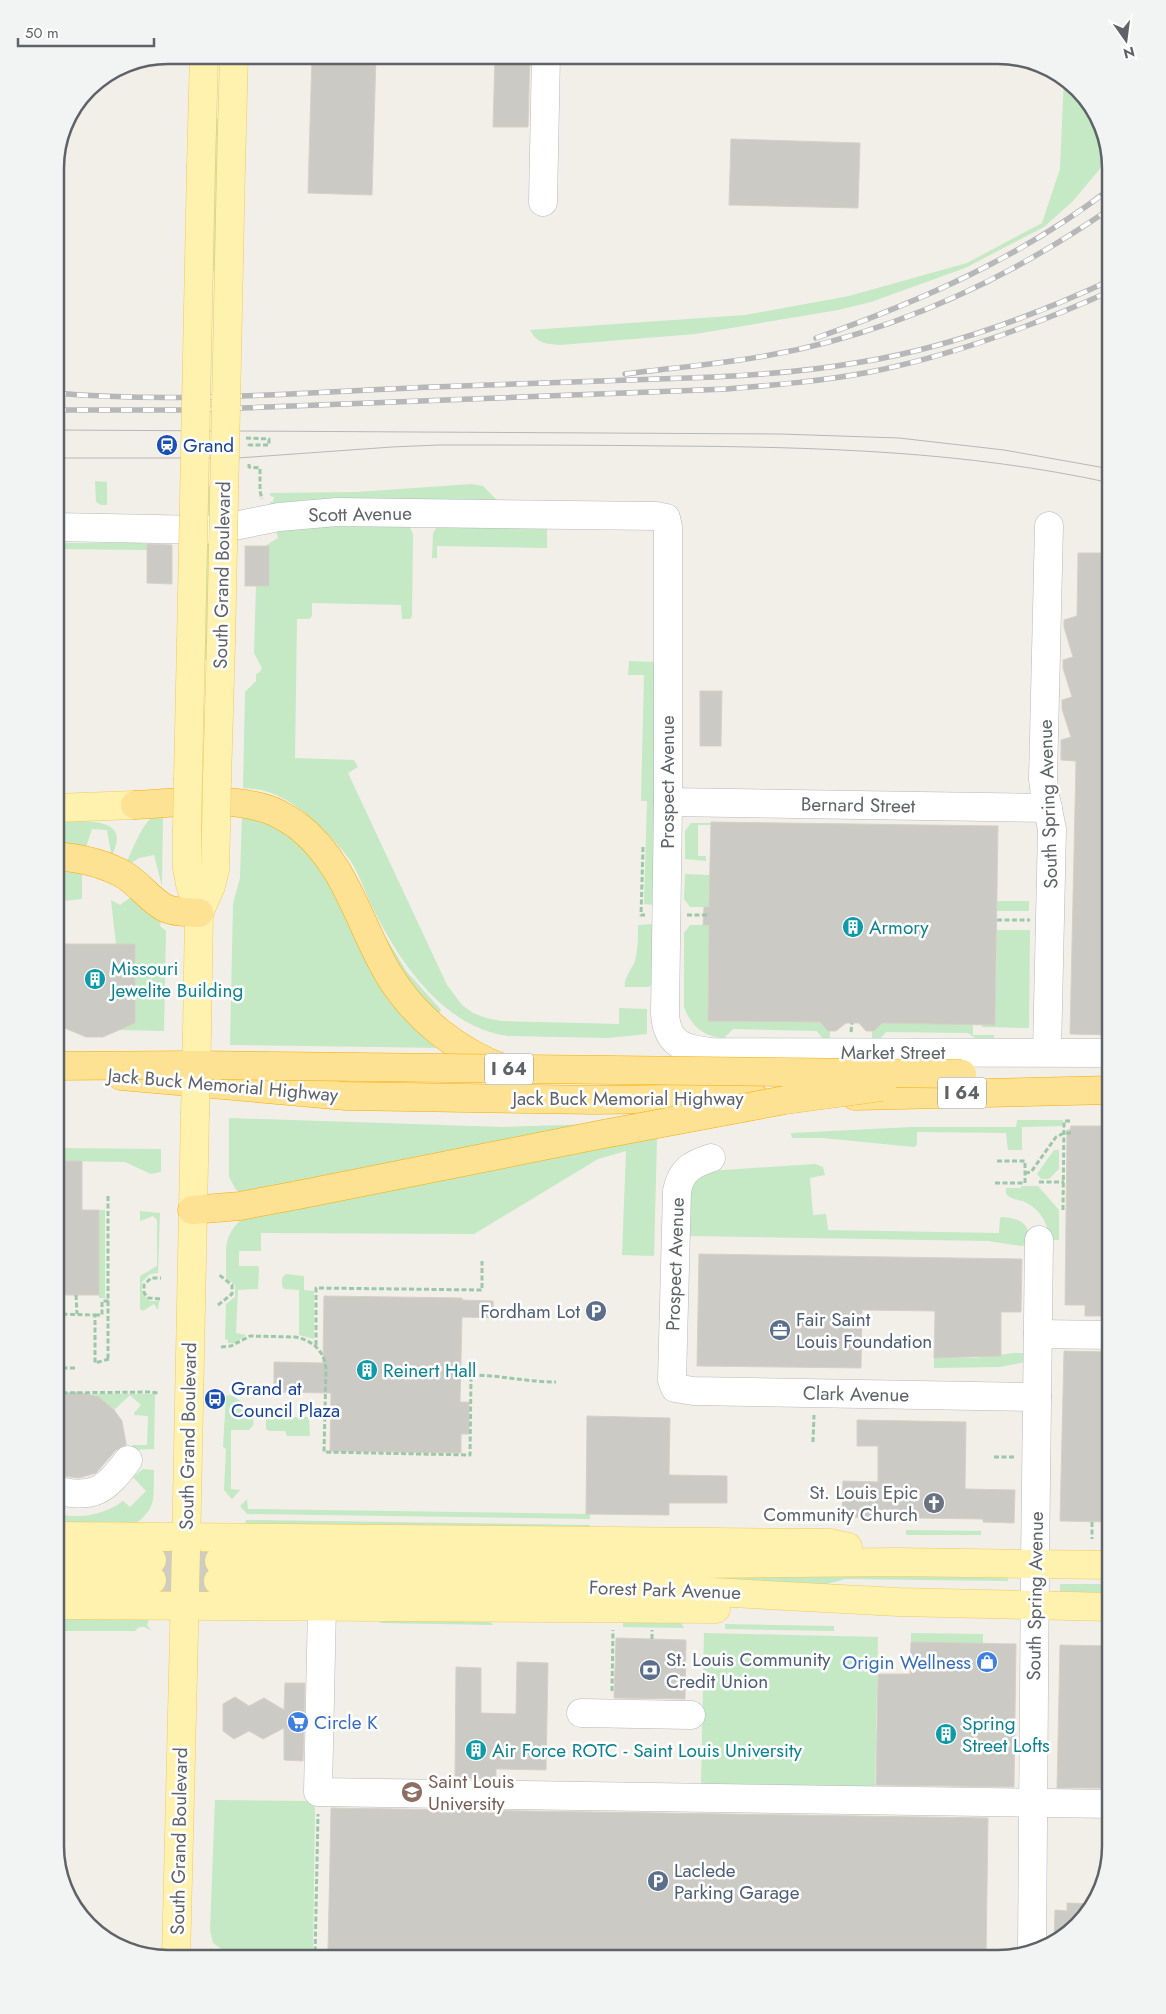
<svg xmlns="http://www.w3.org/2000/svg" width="1166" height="2014" viewBox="0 0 1166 2014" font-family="Jost,sans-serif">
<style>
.green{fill:#c5e8c5}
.building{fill:#cccac5;stroke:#d6d1c6}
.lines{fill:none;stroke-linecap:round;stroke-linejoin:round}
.major-tunnel{stroke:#ccccc8;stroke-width:28;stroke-dasharray:28 14;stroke-linecap:butt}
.minor-casing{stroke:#b5b8bc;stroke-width:29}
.major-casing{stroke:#f2c960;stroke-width:29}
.highway-casing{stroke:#f9ab00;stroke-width:29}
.path{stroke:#9cc7a9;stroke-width:3;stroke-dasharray:5 2.5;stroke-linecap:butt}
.minor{stroke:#fff;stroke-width:28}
.major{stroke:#fff2af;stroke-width:28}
.highway{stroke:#fde293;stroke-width:28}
.tram{stroke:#b6b7b8;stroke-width:1}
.rail-casing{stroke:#b6b7b8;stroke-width:5.5}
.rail{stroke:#fff;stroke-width:4;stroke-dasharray:11;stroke-linecap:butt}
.major-bridge-casing{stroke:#f2c960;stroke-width:29;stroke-linecap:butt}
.highway-bridge-casing{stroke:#f9ab00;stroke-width:29;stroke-linecap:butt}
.major-bridge{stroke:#fff2af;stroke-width:28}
.highway-bridge{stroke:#fde293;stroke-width:28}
.labels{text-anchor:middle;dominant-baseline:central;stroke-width:5;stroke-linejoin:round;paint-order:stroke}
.shield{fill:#fff;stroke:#8f9295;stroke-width:1}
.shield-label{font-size:18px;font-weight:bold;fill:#5f6368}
.transit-label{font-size:19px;fill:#164399;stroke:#fff;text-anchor:start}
.street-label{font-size:19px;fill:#5f6368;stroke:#fff}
.culture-label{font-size:19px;fill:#0d838f;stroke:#fff;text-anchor:start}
.service-label{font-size:19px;fill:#4e5e75;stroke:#fff;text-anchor:start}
.worship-label{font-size:19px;fill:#5b616d;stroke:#fff;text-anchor:end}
.shop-label{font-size:19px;fill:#366cbe;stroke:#fff;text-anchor:end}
.education-label{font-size:19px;fill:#785e54;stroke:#fff;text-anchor:start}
.rim{fill:none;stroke:#5f6368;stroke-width:2.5}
</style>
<rect width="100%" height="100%" fill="#f1efe8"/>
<g class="green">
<path d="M1064 77 1100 118 1109 158 1073 201 1044 227 965 268 871 302 838 310 695 334 560 345C545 344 537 343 530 330L745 315 849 296 967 263 1042 223 1060 169Z"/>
<polygon points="215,119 221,119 217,271 212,271"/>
<polygon points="95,481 107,482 107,505 101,505 96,502"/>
<polygon points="472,484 483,486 497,500 326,499 306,500 270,505 270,502 273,502 274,497 270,496 270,493 357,492"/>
<polygon points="207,485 213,485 209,661 203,660"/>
<path d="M341 525 409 526 413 534 412 616 410 619H402L401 605 312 603V616L309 619H297L295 758 354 760 358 767 348 773 447 985 462 1005 473 1013 486 1018 501 1021 619 1024V1008L647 1009V1034L608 1038 509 1036C445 1029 399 962 373 908 365 893 360 875 350 860 335 839 300 804 276 795 265 790 255 789 243 788L245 692 256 681V674L260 672 262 668 254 653 256 586H269V546H265L278 538 276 530Z"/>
<polygon points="437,526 547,528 547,548 437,546 437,558 432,558 433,534"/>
<polygon points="55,543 140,543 147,544 147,550 55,549"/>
<polygon points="629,661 657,662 654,905 644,904 647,801 641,801 644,675 628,675"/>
<path d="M163 811 162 886 154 855 139 858 131 863 127 861C136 844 143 817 163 811Z"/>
<polygon points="242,812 257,816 301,841 446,1048 230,1045 233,904 240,878"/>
<path d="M55 822C77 822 132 814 113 853H111L107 830 92 829 86 847 55 845Z"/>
<polygon points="691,823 711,823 711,825 698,825 698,856 706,856 706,861 685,859 685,831"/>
<polygon points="55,866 82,873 82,899 55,902"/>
<polygon points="685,874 710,875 709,907 690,907 684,899"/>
<polygon points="131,897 161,920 160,926 166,931 164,1031 119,1030 135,1014 135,945 116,944 111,900 120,905"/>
<rect x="997" y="901" width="32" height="10"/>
<polygon points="373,917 407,972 441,1010 437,1016 409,986"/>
<path d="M653 924V985L648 987H625C623 979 632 969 635 961 638 949 638 937 638 925Z"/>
<path d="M690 925H709L708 1021 825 1022 830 1031V1039H823L817 1031 733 1029 724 1038C704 1037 691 1026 684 1007V933Z"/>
<polygon points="997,930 1030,930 1029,1028 982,1027 982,1025 995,1024"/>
<polygon points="877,1023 973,1024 973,1035 994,1035 994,1038 975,1038 968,1033 886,1032 879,1040 872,1040 872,1031 877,1028"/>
<polygon points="229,1118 503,1127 594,1124 245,1194 236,1190 229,1177"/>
<polygon points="1017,1120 1063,1120 1062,1126 1022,1127 1022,1150 1008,1150 1006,1133 917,1132 917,1145 914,1147 823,1138 792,1138 791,1133 912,1127 1016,1127"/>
<path d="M657 1138 654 1256 622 1255 626 1151 598 1159 474 1234 261 1233V1251H239V1266H258L259 1269 258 1289 238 1290 236 1333 246 1335 235 1343H228V1340L225 1339 226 1304 235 1297V1285L226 1278C227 1252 221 1234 245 1217Z"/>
<polygon points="55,1148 161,1149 161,1172 151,1174 125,1162 55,1161"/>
<polygon points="1054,1150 1059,1150 1059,1169 1049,1179 1041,1179 1037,1174"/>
<path d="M815 1164 823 1167 825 1175 810 1178 813 1215 826 1214 828 1230 999 1233 1000 1218 1002 1217C1022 1219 1030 1223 1029 1245L1021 1246 988 1241 688 1236 690 1189 694 1182 708 1171Z"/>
<path d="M1021 1186H1038L1059 1210V1240H1049C1049 1223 1039 1208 1023 1201 1019 1200 1012 1199 1008 1196 1005 1193 1006 1192 1006 1188H1021Z"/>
<rect x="99" y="1210" width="6" height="88"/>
<polygon points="140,1211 160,1213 158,1273 150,1274 142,1282 142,1293 150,1301 159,1301 158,1310 154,1304 143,1311 140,1309 140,1276 157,1266 157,1220 153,1216 140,1221"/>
<polygon points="286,1274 304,1276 304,1290 314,1291 314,1339 299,1335 299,1290 284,1289 282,1286 282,1278"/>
<polygon points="1014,1353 1025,1353 1025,1362 1000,1367 934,1368 934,1358 975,1358"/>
<polygon points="90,1394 155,1394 154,1449 134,1450 131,1447 133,1445 147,1445 148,1416 134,1415 134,1413 141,1405 130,1395 114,1410 99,1397"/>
<path d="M230 1395C242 1400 252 1411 254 1424L249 1430H231V1489L240 1490 232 1499 224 1490 226 1449 223 1447 226 1396Z"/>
<polygon points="266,1410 280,1417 309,1417 310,1435 309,1436 287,1436 285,1431 269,1431 266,1429"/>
<path d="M143 1469 154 1470C153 1497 158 1507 135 1524L55 1525V1513C78 1520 104 1515 123 1501L130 1507 146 1491 133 1477Z"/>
<polygon points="247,1499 248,1509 590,1514 590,1519 247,1514 240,1506"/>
<polygon points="246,1520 590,1525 589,1528 245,1525"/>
<polygon points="906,1530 981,1531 981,1535 906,1535"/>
<polygon points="764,1571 1008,1573 1008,1581 845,1579 820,1586 657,1579"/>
<rect x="1060" y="1584" width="51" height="9"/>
<path d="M55 1615 149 1619 147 1625 152 1631C145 1627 141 1624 135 1631H55Z"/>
<polygon points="489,1620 493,1625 380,1623 381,1621"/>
<polygon points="623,1622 681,1623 684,1628 623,1627"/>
<polygon points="725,1624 834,1626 834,1631 725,1629"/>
<polygon points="704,1633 878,1637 875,1793 701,1789"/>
<polygon points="911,1633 983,1634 983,1644 911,1642"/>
<polygon points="215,1800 312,1801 315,1808 313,1952 310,1954 227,1953 213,1943 210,1930"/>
</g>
<g class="building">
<polygon points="312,55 376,55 372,195 308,193"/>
<polygon points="495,55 530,55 528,127 493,127"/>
<polygon points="731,139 860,143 858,208 729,205"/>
<polygon points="147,544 172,545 172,584 147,583"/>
<rect x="245" y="546" width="24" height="40"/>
<polygon points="1078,553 1111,553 1111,1035 1070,1034 1076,761 1061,760 1061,740 1071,737 1062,709 1062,700 1072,697 1063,668 1063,660 1073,657 1064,627 1064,620 1077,616"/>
<polygon points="700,691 722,691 721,746 700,746"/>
<polygon points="711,822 998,826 995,1025 882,1023 874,1031 866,1031 859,1023 846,1023 836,1031 828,1031 820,1022 708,1021 709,925 703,925 704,907 709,907"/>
<polygon points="55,944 135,944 135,1023 103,1037 86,1037 55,1024"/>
<polygon points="1071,1126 1111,1126 1111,1316 1085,1316 1085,1305 1065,1305 1067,1130 1070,1130"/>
<polygon points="55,1161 82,1161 82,1210 99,1210 99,1295 55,1295"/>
<polygon points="699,1254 1022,1259 1021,1312 1001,1312 1001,1356 934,1358 935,1311 862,1310 861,1368 697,1366"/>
<polygon points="324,1296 462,1298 462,1300 493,1301 494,1318 462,1317 460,1402 469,1402 469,1434 461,1434 461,1453 330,1451 331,1393 274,1392 274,1362 323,1363"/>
<polygon points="1064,1351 1111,1352 1111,1522 1060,1521"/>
<polygon points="78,1392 99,1397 114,1410 122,1421 126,1443 126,1445 116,1450 96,1473 79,1478 55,1475 55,1397 67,1393"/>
<polygon points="587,1416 670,1418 669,1475 727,1476 727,1503 669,1503 669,1515 586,1514"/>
<polygon points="857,1420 966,1422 965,1489 1015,1490 1014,1523 983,1522 983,1519 842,1517 843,1481 878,1482 878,1446 857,1446"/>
<polygon points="616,1638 686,1640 685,1699 614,1698"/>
<polygon points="911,1642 1016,1644 1014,1787 876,1785 878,1674 910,1674"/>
<polygon points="1060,1645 1111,1646 1111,1788 1057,1788"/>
<polygon points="517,1662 548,1663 546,1770 496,1769 496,1779 455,1778 456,1667 481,1668 481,1713 516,1714"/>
<polygon points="285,1683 305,1683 303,1761 284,1760 284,1728 263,1739 249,1731 234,1739 223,1731 223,1704 235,1697 249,1706 264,1698 284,1710"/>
<polygon points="331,1808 988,1818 986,1959 328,1951"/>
<polygon points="1067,1903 1094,1904 1092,1909 1054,1942 1055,1910 1067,1911"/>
</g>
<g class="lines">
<g class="major-tunnel">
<polyline points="152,1560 219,1561"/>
<polyline points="152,1580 218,1581"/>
</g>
<g class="minor-casing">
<g id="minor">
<polyline points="543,202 546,55"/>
<path d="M55 527 205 530 224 528 279 517 337 512 656 516 666 518 668 527V802L665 1014C667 1045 684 1049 711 1052L1111 1053"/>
<polyline points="668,802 1048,808"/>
<polyline points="1047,1052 1052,829 1045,795 1043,779 1049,526"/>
<path d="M711 1158C692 1164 681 1170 677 1191L672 1380 675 1388 693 1391 1037 1397"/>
<polyline points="1038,1334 1111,1335"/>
<path d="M55 1490C93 1500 106 1490 128 1460"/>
<polyline points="322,1606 318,1792 1111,1804"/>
<polyline points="581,1713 691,1715"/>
<polyline points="1032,1951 1035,1563 1039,1240"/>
</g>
</g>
<g class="major-casing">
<g id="major">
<polyline points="201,166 204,55"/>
<polyline points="231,167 234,55"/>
<polyline points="188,778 191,642"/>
<polyline points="217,779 221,643"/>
<polyline points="55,808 135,805"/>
<polyline points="187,831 187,868 190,884 199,913 197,1032"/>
<polyline points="199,913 211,886 215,870 216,831"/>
<polyline points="55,1536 830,1543 848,1547"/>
<polyline points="186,1549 195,1114"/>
<polyline points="55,1561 152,1560"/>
<polyline points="219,1561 602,1565 897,1562 1111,1565"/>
<polyline points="55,1581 152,1580"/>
<polyline points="218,1581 620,1587 898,1602 1111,1607"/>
<polyline points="55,1605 716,1609"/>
<polyline points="176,1959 185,1592"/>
</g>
</g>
<g class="highway-casing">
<g id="highway">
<path d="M135 805C176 803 227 796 267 809 277 812 288 819 297 825 347 864 358 923 389 975 415 1018 458 1052 505 1069"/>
<path d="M55 856C80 858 105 863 126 876 140 885 150 900 165 908 176 913 188 912 199 913"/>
<polyline points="121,1076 346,1096 593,1100 755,1098"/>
<polyline points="855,1096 1111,1090"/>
<polyline points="192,1210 240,1206 298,1195"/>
</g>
</g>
<g class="path">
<polyline points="246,438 269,439 269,445 249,445 249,448"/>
<polyline points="249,464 249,467 260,468 260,491 262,499"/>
<polyline points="643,847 641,915 645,915"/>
<polyline points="687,915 709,915"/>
<polyline points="997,920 1030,920"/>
<polyline points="851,1032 852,1023"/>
<polyline points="1025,1173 1031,1172 1056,1137 1064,1133 1071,1133"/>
<polyline points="1039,1182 1064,1182"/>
<polyline points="995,1183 1025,1183 1025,1161 995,1161"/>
<polyline points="108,1196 108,1359"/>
<polyline points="1063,1210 1064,1121 1071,1121"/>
<polyline points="76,1295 77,1314"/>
<polyline points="160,1299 149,1298 144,1293 144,1285 151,1278 161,1278"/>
<polyline points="218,1305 232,1294 232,1285 218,1274"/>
<polyline points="55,1314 95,1315 95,1363 109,1359"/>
<polyline points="95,1315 102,1315 102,1301 109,1301"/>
<polyline points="316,1345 316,1288 482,1290 482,1261"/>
<path d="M221 1347 231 1346 250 1336 295 1337C313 1340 325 1352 326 1369L324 1452 470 1455 471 1375C499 1375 527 1382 556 1382"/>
<polyline points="55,1368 75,1368"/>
<polyline points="55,1393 151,1392 158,1393"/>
<polyline points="813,1442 814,1415"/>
<polyline points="994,1457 1015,1457"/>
<polyline points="1092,1522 1092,1539"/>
<polyline points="652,1639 652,1630"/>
<polyline points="612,1691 613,1630"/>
<polyline points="315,1959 318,1814"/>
</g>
<use href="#minor" class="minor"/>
<use href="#major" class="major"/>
<use href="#highway" class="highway"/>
<g class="tram">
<polyline points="55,430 780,434 899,438 1004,450 1111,469"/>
<path d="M55 458H238L392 447 439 445C516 445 593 445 670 446 818 447 966 451 1111 483"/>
</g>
<g class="rail-casing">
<g id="rail">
<path d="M816 338C921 301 1022 257 1111 188"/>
<path d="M625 374C672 368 719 364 765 356 890 334 1007 280 1111 208"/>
<path d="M55 393C180 404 307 392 432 387 507 384 582 382 658 379 725 377 794 374 861 362 948 348 1031 317 1111 280"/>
<path d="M55 410H189L727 389C775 385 823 381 870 372 954 355 1033 326 1111 291"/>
</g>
</g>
<use href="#rail" class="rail"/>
<g class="major-bridge-casing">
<g id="major-bridge">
<polyline points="191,642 201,166"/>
<polyline points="221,643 231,167"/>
<polyline points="187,831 188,778"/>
<polyline points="216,831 217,779"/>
<polyline points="195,1114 197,1032"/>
<polyline points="185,1592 186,1549"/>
</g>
</g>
<g class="highway-bridge-casing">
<g id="highway-bridge">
<polyline points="55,1066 194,1065 962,1074"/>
<polyline points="298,1195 598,1135 785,1100 882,1087"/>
</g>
</g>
<use href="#major-bridge" class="major-bridge"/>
<use href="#highway-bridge" class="highway-bridge"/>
</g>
<defs>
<g id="station-disc" transform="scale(1.125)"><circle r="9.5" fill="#1a4fb4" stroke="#fff"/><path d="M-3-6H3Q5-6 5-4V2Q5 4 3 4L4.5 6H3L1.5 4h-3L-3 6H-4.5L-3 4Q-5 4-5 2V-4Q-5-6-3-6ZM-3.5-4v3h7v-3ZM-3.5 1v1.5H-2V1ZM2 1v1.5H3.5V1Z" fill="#fff"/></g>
<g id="building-disc" transform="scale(1.125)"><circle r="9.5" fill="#0f9aa8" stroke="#fff"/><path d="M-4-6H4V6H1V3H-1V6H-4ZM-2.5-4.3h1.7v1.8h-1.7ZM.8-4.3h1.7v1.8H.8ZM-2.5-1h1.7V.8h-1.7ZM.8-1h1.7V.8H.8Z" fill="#fff"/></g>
<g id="parking-disc" transform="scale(1.125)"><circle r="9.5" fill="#5c6f8a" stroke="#fff"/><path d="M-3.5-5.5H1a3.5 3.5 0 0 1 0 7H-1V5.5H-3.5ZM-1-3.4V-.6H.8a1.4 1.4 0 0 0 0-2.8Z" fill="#fff"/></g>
<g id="office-disc" transform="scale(1.125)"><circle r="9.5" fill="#5c6f8a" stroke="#fff"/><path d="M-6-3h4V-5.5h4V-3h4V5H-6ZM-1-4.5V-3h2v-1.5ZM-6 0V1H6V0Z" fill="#fff"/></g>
<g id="bus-disc" transform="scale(1.125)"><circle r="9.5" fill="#1a4fb4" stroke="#fff"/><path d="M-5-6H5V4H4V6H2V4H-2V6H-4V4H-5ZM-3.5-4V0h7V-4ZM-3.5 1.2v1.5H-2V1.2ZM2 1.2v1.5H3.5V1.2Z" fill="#fff"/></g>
<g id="church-disc" transform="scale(1.125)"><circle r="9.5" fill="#6b7280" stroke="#fff"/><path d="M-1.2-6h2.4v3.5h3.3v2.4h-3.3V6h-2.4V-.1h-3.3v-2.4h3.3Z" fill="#fff"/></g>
<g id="shop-disc" transform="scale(1.125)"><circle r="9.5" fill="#3f7fe0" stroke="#fff"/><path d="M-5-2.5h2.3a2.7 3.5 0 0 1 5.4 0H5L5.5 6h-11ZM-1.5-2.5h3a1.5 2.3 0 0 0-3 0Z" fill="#fff"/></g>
<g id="bank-disc" transform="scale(1.125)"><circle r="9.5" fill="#5c6f8a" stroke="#fff"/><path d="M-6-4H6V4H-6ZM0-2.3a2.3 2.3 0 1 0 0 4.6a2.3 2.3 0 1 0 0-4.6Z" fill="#fff"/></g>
<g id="supermarket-disc" transform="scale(1.125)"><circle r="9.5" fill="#3f7fe0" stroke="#fff"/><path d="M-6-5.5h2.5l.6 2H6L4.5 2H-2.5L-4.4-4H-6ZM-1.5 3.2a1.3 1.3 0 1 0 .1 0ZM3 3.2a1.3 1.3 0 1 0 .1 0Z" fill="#fff"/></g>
<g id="university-disc" transform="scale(1.125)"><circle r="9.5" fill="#8d6e63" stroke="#fff"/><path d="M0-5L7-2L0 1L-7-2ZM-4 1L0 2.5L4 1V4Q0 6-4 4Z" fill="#fff"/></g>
</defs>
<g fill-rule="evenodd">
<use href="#station-disc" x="167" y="445"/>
<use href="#building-disc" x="853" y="927"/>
<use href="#building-disc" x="95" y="979"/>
<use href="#parking-disc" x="596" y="1311"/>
<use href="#office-disc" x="780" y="1330"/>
<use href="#building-disc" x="367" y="1370"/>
<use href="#bus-disc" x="215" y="1399"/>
<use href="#church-disc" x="934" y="1503"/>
<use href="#shop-disc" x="987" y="1662"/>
<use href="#bank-disc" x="650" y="1670"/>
<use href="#supermarket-disc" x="298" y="1722"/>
<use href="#building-disc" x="946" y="1734"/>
<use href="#building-disc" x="476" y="1750"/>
<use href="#university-disc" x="412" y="1792"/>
<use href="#parking-disc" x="658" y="1881"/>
</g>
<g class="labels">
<g class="shield">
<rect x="485" y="1053.5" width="48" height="31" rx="4"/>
<rect x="938" y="1077.5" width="48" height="31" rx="4"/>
</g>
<g class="shield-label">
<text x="509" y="1069">I 64</text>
<text x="962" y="1093">I 64</text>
</g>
<g class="transit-label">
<text x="183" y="445">Grand</text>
<text x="231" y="1388">Grand at<tspan x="231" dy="22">Council Plaza</tspan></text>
</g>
<g class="street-label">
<text transform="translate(360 514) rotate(-1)">Scott Avenue</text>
<text transform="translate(222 575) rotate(-89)">South Grand Boulevard</text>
<text transform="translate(667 782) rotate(-90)">Prospect Avenue</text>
<text transform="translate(1048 804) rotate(-92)">South Spring Avenue</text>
<text transform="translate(858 805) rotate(1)">Bernard Street</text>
<text x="893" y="1052">Market Street</text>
<text transform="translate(223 1085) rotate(5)">Jack Buck Memorial Highway</text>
<text x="628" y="1098">Jack Buck Memorial Highway</text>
<text transform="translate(675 1264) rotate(-88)">Prospect Avenue</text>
<text transform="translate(856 1394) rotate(1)">Clark Avenue</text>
<text transform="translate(188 1436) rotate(-89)">South Grand Boulevard</text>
<text transform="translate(665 1590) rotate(2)">Forest Park Avenue</text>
<text transform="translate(1035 1596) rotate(-89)">South Spring Avenue</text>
<text transform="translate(179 1841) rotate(-89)">South Grand Boulevard</text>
</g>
<g class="culture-label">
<text x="869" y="927">Armory</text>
<text x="111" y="968">Missouri<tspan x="111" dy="22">Jewelite Building</tspan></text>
<text x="383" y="1370">Reinert Hall</text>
<text x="962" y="1723">Spring<tspan x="962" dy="22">Street Lofts</tspan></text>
<text x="492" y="1750">Air Force ROTC - Saint Louis University</text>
</g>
<g class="service-label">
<text x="580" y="1311" text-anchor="end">Fordham Lot</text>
<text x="796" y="1319">Fair Saint<tspan x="796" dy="22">Louis Foundation</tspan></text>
<text x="666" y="1659">St. Louis Community<tspan x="666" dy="22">Credit Union</tspan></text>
<text x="674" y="1870">Laclede<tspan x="674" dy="22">Parking Garage</tspan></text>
</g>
<g class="worship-label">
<text x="918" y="1492">St. Louis Epic<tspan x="918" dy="22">Community Church</tspan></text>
</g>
<g class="shop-label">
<text x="971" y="1662">Origin Wellness</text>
<text x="314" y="1722" text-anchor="start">Circle K</text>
</g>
<g class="education-label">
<text x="428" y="1781">Saint Louis<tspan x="428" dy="22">University</tspan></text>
</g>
</g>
<path d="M0 0H1166V2014H0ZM168 64H998A104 104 0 0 1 1102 168V1846A104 104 0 0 1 998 1950H168A104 104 0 0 1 64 1846V168A104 104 0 0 1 168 64Z" fill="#f2f3f3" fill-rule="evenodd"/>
<path class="rim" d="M168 64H998A104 104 0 0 1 1102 168V1846A104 104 0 0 1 998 1950H168A104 104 0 0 1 64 1846V168A104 104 0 0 1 168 64Z"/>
<g transform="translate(1126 40) rotate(166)" stroke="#ffffff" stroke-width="4" paint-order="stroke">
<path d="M0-4L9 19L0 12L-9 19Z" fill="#5f6368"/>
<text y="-8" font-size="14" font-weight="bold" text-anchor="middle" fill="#5f6368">N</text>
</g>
<path d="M18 38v8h136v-8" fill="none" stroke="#5f6368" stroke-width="2.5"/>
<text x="25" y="38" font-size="15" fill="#5f6368" stroke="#ffffff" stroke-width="4" paint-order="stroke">50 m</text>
</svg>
